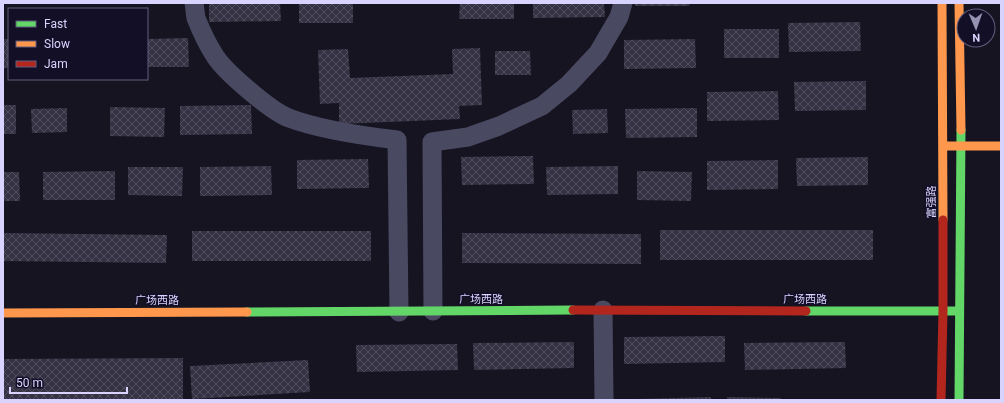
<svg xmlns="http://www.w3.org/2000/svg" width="1004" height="403" viewBox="0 0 1004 403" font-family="Roboto,'Noto Sans SC',sans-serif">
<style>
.building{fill:url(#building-cross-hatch)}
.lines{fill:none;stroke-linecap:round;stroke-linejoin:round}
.street{stroke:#4a4962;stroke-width:19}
.fast{stroke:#63d668;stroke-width:9}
.slow{stroke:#ff974d;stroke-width:9}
.jam{stroke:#b3261e;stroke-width:9}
.labels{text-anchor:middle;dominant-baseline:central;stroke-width:3.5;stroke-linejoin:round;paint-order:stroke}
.street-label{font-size:11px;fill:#d9d4ff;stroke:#130f26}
</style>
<defs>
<pattern id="building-cross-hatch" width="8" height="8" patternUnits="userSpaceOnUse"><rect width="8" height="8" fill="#343243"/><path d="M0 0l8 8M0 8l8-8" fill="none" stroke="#514f5f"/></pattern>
</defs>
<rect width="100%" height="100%" fill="#161421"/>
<g class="building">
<polygon points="209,3 280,3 281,21 209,22"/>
<rect x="299" y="3" width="54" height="20"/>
<polygon points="460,3 514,3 514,19 459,19"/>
<polygon points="533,3 604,3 605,17 533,18"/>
<polygon points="635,3 690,3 689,6 635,6"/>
<polygon points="860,22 861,51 789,52 788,23"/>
<rect x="724" y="29" width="55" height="29"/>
<polygon points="188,38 189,67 147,67 147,39"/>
<rect x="3" y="39" width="6" height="29"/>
<polygon points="695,39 696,68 624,69 624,40"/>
<polygon points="480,48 482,105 459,106 460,119 339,124 339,103 320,104 318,50 348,49 350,78 453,74 452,49"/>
<polygon points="495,51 530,51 531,75 495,75"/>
<polygon points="866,81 866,110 795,111 794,82"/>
<polygon points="778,91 779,120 707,121 707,92"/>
<rect x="3" y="105" width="13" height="29"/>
<polygon points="251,105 252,134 180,135 180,106"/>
<polygon points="110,107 165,108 164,137 110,136"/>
<polygon points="67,108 67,132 32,133 31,109"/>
<polygon points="697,108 697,137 626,138 625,109"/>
<polygon points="607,109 608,133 573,134 572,110"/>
<polygon points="533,156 534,184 462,185 461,157"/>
<polygon points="868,157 868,185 797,186 796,158"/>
<polygon points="368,159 369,188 297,189 297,160"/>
<polygon points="778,160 778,189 707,190 707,161"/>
<polygon points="271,166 272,195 200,196 200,167"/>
<polygon points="618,166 618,194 547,195 546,167"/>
<polygon points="128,167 183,167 182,196 128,195"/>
<polygon points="115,171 115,200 43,200 43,172"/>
<polygon points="637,171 692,172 691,201 637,200"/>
<polygon points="3,172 19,172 20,201 3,201"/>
<rect x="660" y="230" width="213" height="30"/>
<rect x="192" y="231" width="179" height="30"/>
<polygon points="3,233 167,235 166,263 3,261"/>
<polygon points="462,233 641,234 641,264 462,263"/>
<polygon points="725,336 725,362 624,364 624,337"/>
<polygon points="574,342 574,368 474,370 473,343"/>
<polygon points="845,342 846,368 745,370 744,343"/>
<polygon points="457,344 458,370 357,372 356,345"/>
<polygon points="183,358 183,400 3,400 3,359"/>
<polygon points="308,360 310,392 192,399 190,366"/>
<polygon points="711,397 711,400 638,400 638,399"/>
<polygon points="727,397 781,398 781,400 727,400"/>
</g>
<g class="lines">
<g class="street">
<path d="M194 3C195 8 195 13 196 18 200 28 209 47 215 56 225 72 272 112 289 118 320 130 364 136 397 140L399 312"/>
<polyline points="603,310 604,400"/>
<polyline points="433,311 432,142 468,137 499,126 542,106 569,84 598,53 619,17 623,3"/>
</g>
<g class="fast">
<polyline points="806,311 959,311"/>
<polyline points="247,312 573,310"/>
<polyline points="959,400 961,130"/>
</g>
<g class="slow">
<polyline points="942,3 943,220"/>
<polyline points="959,3 961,130"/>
<polyline points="946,146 1001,146"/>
<polyline points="3,313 247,312"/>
</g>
<g class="jam">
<polyline points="573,310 806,311"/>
<polyline points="941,400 943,311 943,220"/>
</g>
</g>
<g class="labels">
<g class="street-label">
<text transform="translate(931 202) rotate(-90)">富强路</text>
<text x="481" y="299">广场西路</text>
<text x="805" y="299">广场西路</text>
<text x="157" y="300">广场西路</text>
</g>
</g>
<rect width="1004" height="403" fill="none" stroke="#d9d4ff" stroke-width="8"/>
<rect x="8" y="8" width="140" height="72" fill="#130f26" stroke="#625e7d"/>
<rect x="16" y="21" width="20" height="6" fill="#63d668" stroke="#625e7d"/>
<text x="44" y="28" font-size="12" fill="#d9d4ff">Fast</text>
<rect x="16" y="41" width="20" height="6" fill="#ff974d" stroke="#625e7d"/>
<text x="44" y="48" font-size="12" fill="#d9d4ff">Slow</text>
<rect x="16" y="61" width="20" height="6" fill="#b3261e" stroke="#625e7d"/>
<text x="44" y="68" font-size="12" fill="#d9d4ff">Jam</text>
<g transform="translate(976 28) rotate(178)"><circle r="19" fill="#130f26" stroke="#625e7d"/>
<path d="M0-3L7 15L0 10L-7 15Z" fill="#9591b1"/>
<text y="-6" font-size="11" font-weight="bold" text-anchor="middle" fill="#d9d4ff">N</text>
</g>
<path d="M10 387v6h117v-6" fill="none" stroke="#d9d4ff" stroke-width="2"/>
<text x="16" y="387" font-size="12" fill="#d9d4ff" stroke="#130f26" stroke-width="3" paint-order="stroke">50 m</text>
</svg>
